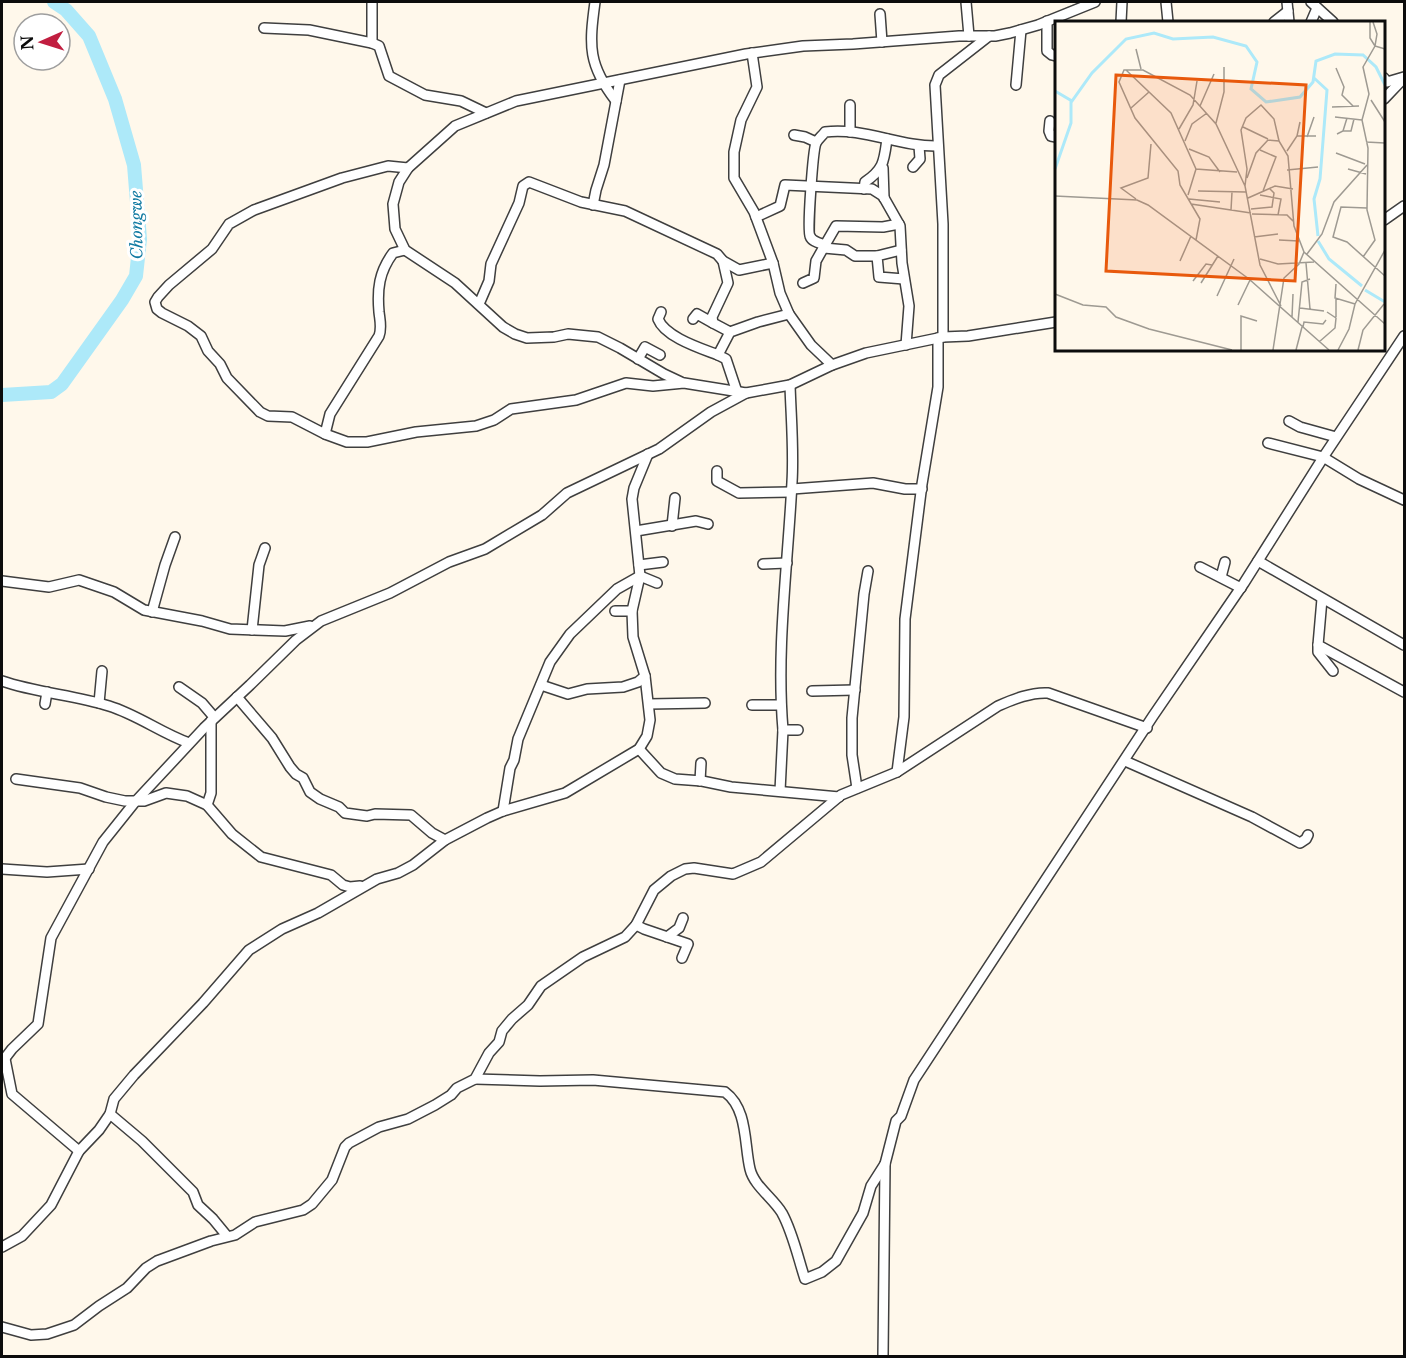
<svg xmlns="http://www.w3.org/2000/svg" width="1406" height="1358" viewBox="0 0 1406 1358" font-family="'Libre Baskerville',serif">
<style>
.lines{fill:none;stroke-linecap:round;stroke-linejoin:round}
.river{stroke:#ade9f9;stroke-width:14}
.street-casing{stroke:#3f3f3f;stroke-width:12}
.street{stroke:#fff;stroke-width:9}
.labels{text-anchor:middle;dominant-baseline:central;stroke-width:6;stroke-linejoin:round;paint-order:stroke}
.water-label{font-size:16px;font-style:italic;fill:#107aa2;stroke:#fff}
.inset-river{fill:none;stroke:#ade9f9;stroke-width:3}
.inset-road{fill:none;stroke:#9e9a92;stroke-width:1.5}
.view{fill:#e8590c;fill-opacity:0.15;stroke:#e8590c;stroke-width:3}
.inset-edge{fill:none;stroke:#0c0c0c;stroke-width:3}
</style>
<rect width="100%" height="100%" fill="#fff8eb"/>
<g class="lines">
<polyline class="river" points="2,395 51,392 62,384 122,300 136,276 140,239 134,165 115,99 89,36 66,10 54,2"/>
<g class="street-casing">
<g id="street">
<path d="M595 2C589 46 588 65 616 101"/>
<polyline points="966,2 969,36"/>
<polyline points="1166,2 1168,22"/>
<polyline points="1287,2 1289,22"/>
<polyline points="1311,2 1333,22"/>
<polyline points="880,14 882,42"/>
<polyline points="1047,21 1047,51 1052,55 1056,56"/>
<polyline points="1121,22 1122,2"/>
<polyline points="1274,22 1288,11"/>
<polyline points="1311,22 1317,8"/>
<polyline points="264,28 309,30 372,43 379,46 389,76 425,95 461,101 486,113"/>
<polyline points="372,43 372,2"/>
<polyline points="752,53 757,87 741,120 734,152 734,178 754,212 773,263 780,293 789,314 811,345 832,365"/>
<polyline points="1384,78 1387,82 1404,77"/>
<polyline points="1016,85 1021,30"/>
<polyline points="1384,99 1404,78"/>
<polyline points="1050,121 1049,131 1051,136 1056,137"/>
<polyline points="850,132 850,105"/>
<polyline points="794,135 805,137 816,142"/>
<polyline points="913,167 920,159 919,146"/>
<polyline points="408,168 388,166 342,178 254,210 229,224 212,249 169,285 158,297 155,302 157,309 162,313 188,326 201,336 208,351 220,364 227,378 260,412 268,416 292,417 325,434 347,442 367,442 416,432 476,426 494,420 511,409 576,400 626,383 653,386 684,383 746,393 790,385 832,365 866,353 943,337 968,336 1056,322"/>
<polyline points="883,168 884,198"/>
<path d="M864 189 865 182C884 169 884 161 887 139"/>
<polyline points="593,205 596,190 604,165 620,80"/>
<polyline points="756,217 780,206 785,185 872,189 883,196 900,226 902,263 909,306 906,345"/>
<polyline points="1384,220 1404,206"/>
<polyline points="825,245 836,226 883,227 899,224"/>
<polyline points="824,248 846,250 855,256 877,256"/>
<polyline points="901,250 877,256 879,277 904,279"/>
<polyline points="723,261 728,283 712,317 713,323 730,332"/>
<path d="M803 283 814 278 816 261 825 245C820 243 812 242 810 236 807 231 813 150 816 143 818 139 822 136 825 132 863 127 900 147 938 146"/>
<polyline points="479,304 489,281 491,264 519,203 523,186 529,182 581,202 625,211 717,254 723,261 739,270 773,263"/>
<path d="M661 312 658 319C665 337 700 348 718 355"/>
<polyline points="693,319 697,314 713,323"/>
<polyline points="943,337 943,224 935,85 939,75 989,36"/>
<polyline points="638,359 645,347 660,355"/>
<polyline points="681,382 664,374 620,348 598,337 568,334 554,337 527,338 515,334 503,327 455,283 405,250 395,229 393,204 399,182 408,168 455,126 516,101 746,54 803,46 853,44 959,36 995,36 1010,33 1038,25 1095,2"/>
<path d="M790 385C791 417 794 450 792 482 788 564 776 648 783 730H798"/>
<polyline points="737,392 726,359 718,355 730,332 758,322 789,314"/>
<polyline points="1289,421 1300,427 1336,437"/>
<path d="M325 434 330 414 379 336C382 328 380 321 379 312 377 289 379 272 393 253L405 250"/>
<polyline points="1268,443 1323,457 1359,479 1404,500"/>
<polyline points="717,471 717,481 739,493 791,492"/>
<polyline points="792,489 873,483 905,489 922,489"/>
<polyline points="672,526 675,498"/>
<polyline points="636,531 696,521 708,524"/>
<polyline points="1258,561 1404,645"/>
<polyline points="763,564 787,563"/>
<polyline points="639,565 663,562"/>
<polyline points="1200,567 1241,588"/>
<polyline points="1221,577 1225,562"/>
<polyline points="2,581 49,587 79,580 114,592 144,610 202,621 230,629 285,631 310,626"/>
<polyline points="1322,599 1318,645 1404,692"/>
<polyline points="615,611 632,611"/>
<polyline points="152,612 165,565 175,537"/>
<polyline points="252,630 259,565 265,548"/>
<polyline points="1318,645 1318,652 1333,671"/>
<path d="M2 681C37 693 74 695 109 706 138 715 161 733 189 743"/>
<polyline points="541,685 568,694 587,689 623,687 638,682 645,676"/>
<polyline points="179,687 202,703 214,717"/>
<polyline points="812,691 855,690"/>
<polyline points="237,697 272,738 290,767 296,774 303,778 310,792 320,799 339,807 345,813 367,816 375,814 411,815 432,833 445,840"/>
<polyline points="99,703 102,671"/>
<polyline points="45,704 47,692"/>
<polyline points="649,704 705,703"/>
<polyline points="752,705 781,705"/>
<polyline points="639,749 661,773 675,779 702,781 731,787 839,797"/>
<polyline points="1125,761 1252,817 1300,843 1306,839 1308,835"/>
<polyline points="897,772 904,717 905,619 922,484 938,387 938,338"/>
<polyline points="16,779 80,788 106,797 125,801 144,801 166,793 187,796 207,805 232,834 261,857 331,875 343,885 350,887 360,886"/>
<polyline points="700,781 701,763"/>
<polyline points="857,788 852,755 852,718 864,594 868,571"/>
<polyline points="780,791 783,730"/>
<polyline points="207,805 211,793 211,721"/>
<polyline points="503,811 510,768 514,760 518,739 550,662 570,634 617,589 640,576 657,583"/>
<polyline points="2,869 47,872 89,869"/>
<polyline points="636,925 644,929 688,944 682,958"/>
<polyline points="667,937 679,928 683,918"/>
<polyline points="5,1059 12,1094 79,1151"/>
<polyline points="2,1062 12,1049 38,1024 51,938 103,842 135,802 204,728 250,685 296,640 321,621 390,593 449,562 485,549 542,515 567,493 659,449 711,412 746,393"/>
<path d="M475 1079 540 1081 593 1080 725 1092C748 1109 744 1144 750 1169 754 1186 773 1198 782 1213 793 1233 798 1258 805 1279L822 1272 836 1261 863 1213 871 1186 885 1164"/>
<polyline points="110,1114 142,1141 193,1192 198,1205 213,1219 227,1236"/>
<polyline points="2,1247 22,1236 51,1205 79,1151 99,1130 110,1114 114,1099 134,1075 203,1003 249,950 282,929 318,913 377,879 398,873 413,865 445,840 487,818 503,811 565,793 639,749 647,736 650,720 645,676 633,637 632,611 640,576 632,499 634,488 648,454"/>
<path d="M2 1327 31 1335 47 1334 74 1325 99 1306 127 1288 146 1268 157 1261 211 1241 235 1235 255 1222 303 1210 312 1204 332 1180 345 1147 349 1143 379 1127 408 1119 435 1105 451 1095 457 1088 475 1079 489 1053 499 1042 502 1031 512 1019 528 1005 541 986 583 957 625 937 636 925 654 890 671 876 685 869 694 868 733 874 761 862 841 795 897 772 998 706C1014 699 1031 692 1048 693L1147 728"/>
<polyline points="883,1356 885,1164 896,1121 901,1116 914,1080 1153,716 1244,583 1326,453 1404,336"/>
</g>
</g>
<use href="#street" class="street"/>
</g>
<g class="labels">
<g class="water-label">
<text transform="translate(136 225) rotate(-91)">Chongwe</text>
</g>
</g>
<g transform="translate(1055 21)">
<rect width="330" height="330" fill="#fff8eb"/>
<path class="inset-river" d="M259 57 272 69 265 158 259 178 263 215M0 70 17 80 37 52 71 18 99 12 118 18 158 16 191 25 202 41 196 68 211 81 245 76 258 61 261 40 280 33 308 34 321 46 330 64M0 148 16 102V80M263 220 274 238 307 265M310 269 330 281"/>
<path class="inset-road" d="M318 1 322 13 320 25 330 28M81 28 86 48M281 47 289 66 287 74 298 85M71 49 116 92 141 148 182 151M316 79 330 101M145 85 159 53M277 86 304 85M76 87 94 71M280 96 307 99M161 102 169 71V46M188 106 213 118M124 108 138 84 142 60M288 110H296L299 98M282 113 288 110 292 97M242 115H261M252 116 259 96M130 120 137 103 152 92M224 120 219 98 206 84 191 97 186 109 192 148 190 165 205 244 226 285M311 121 330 122M134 128 154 136 165 151M205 129 221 136 208 170M232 130 242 115 245 101M281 132 310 143M293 148 311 153M232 149 263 146M192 157 201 132 213 119 224 120 233 135 239 205 249 231 330 303M143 170 191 171M133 174 141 148M205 174 226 178 223 194M0 175 82 179 93 184 194 258 274 329M193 177 220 165 238 168M81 178 66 167 93 157 96 123M134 178 165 181M136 183 196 192M312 187 286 186 278 216 292 221 330 255M196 188 217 186 219 172 215 168M176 189 177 171M197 193 232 194 238 200M199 216 223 213M141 219 145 198 125 164 123 150 80 97 64 61 69 49H88L135 74 161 103 190 165M224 219 244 220M252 233 267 213 279 181 312 144M308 236 320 219 312 189 313 127 307 99 314 73 308 46 320 25 315 17V1M205 238 223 243 259 241M125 240 136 215M251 242 255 288M138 260 151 243 157 244M146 262 163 235M281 263 280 277 300 283M0 273 28 284 51 286 61 296 94 308 177 329M162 275 179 238M281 277V296M183 284 195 259M245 287 269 290M237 296 238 273M243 301 247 261 255 258M248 306 249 301 268 303 271 299M264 321 280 307 281 297 272 291M186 329V295L202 300M218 329 229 257 244 243 249 231M241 329 247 306M283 329 294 308 300 283 330 229M303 329 308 309 329 283"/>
<path class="view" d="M61 54 251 64 240 260 51 250Z"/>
<rect width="330" height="330" class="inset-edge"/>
</g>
<rect width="1406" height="1358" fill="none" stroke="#0c0c0c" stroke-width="6"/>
<g transform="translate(42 42) rotate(267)"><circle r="28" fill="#ffffff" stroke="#9e9e9e" stroke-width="1.5"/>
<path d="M0-4.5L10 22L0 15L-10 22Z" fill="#c11e40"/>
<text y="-9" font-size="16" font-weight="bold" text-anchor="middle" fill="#0c0c0c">N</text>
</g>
</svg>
